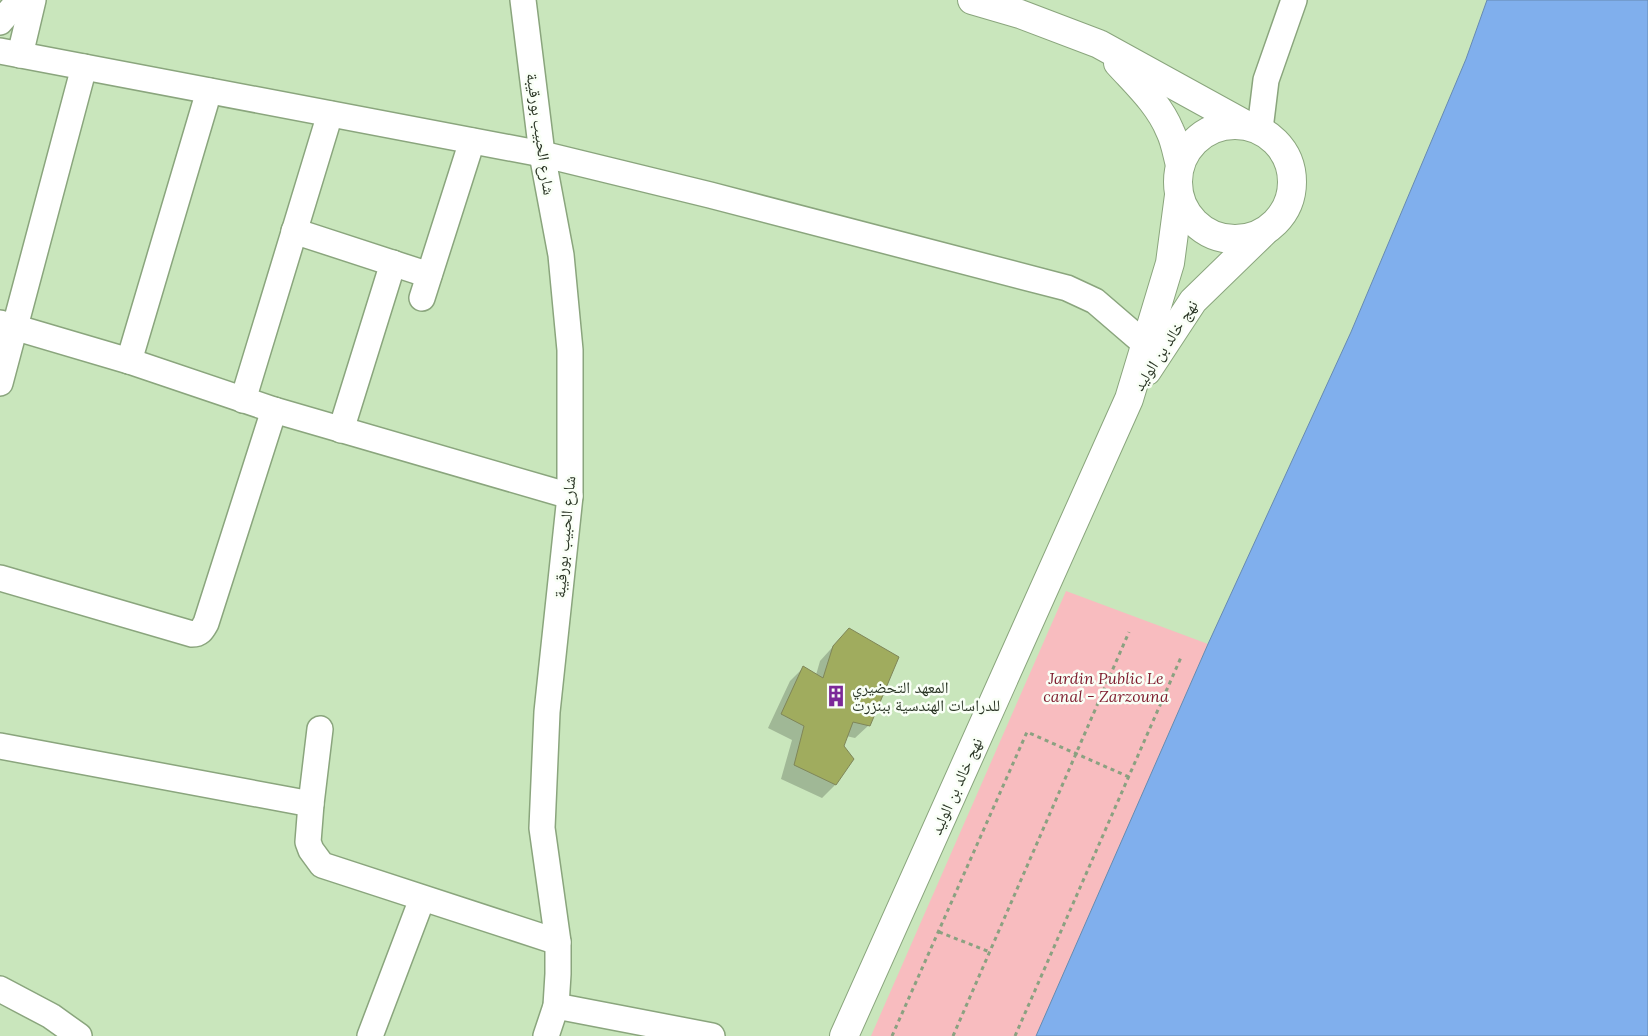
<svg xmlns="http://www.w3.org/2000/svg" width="1648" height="1036" viewBox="0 0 1648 1036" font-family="Lora,'Noto Naskh Arabic',serif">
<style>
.green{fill:#f8bcbf}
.water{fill:#80afed;stroke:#668ab1}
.shadow{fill:#0003}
.building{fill:#a0ac5e;stroke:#7f8659}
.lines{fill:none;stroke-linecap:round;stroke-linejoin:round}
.street-casing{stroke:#8aa57d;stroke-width:28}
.secondary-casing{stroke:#8aa57d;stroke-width:30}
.path{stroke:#8ba181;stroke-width:3;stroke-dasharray:4 4;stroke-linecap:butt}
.street{stroke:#fff;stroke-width:25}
.secondary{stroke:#fff;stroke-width:28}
.labels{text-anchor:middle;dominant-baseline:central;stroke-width:5;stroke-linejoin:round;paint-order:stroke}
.street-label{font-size:16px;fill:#2a3525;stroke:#f9fff6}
.park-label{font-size:16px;font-style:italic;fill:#7e1b2d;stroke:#f9fff6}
.poi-label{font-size:16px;fill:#2a3525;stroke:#f9fff6;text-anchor:start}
</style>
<rect width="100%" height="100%" fill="#c9e6bc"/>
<polygon class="green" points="1066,591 1208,644 1036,1036 871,1036"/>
<polygon class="water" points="1487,0 1648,0 1648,1036 1036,1036 1208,644 1351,332 1466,59"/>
<polygon class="shadow" points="849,629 869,725 855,738 846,736 835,785 822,798 781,779 792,740 768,728 790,681 803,668 816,675 820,661"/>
<polygon class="building" points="849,628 899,657 870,726 853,722 844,746 854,759 836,785 794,765 804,726 781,714 803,666 823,678 833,646"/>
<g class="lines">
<g class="street-casing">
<g id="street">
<polyline points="523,0 542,154 561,255 570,350 570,496 547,712 542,828 558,942 558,974 556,1006 546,1036"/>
<polyline points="0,22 16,4"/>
<polyline points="0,51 542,154 710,195 1067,288 1095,301 1145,344 1159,353"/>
<polyline points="20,55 33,0"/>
<polyline points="1260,129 1266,80 1294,0"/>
<polyline points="294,231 429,275"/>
<polyline points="422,298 472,141"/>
<polyline points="0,323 129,361 274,410 570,496"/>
<polyline points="129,361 209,91"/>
<polyline points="0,383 84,67"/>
<polyline points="243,400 330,114"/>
<polyline points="341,430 393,263"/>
<path d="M0 578 192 634C200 634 202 630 206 623L274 410"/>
<polyline points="320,729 311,804 308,842 311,850 322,865 558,942"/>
<polyline points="0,746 311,804"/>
<polyline points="0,989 51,1016 79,1036"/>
<polyline points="556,1006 712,1036"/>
<polyline points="370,1036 422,899"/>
</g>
</g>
<g class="secondary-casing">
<g id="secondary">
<polyline points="972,0 1020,14 1099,44 1248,126"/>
<path d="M1118 63C1137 84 1159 104 1170 131 1175 141 1177 154 1180 165"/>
<circle cx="1235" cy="182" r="57"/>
<polyline points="1147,371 1193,301 1264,232"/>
<polyline points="844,1036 1129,399 1170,263 1179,195"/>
</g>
</g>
<g class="path">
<polyline points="939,932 990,952"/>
<polyline points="892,1036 1027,732 1129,777"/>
<polyline points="953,1036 1129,632"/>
<polyline points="1015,1036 1182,655"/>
</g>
<use href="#street" class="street"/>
<use href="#secondary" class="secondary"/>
</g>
<defs>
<g id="building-bare" transform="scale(1.725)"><path d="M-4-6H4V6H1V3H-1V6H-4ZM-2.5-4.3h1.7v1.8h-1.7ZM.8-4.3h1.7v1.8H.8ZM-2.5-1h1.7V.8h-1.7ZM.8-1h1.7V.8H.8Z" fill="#7c2998" stroke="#f9fff6" stroke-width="2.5" paint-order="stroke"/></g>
</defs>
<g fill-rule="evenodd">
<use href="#building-bare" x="836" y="696"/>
</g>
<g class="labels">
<g class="street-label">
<text transform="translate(541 134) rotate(82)">شارع الحبيب بورقيبة</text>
<text transform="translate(1165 345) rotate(-57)">نهج خالد بن الوليد</text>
<text transform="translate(564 537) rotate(-85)">شارع الحبيب بورقيبة</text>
<text transform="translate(956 786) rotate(-66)">نهج خالد بن الوليد</text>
</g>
<g class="park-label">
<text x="1106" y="678">Jardin Public Le<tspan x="1106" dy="18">canal - Zarzouna</tspan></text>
</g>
<g class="poi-label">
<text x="852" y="687">المعهد التحضيري<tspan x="852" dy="18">للدراسات الهندسية ببنزرت</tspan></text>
</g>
</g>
</svg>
